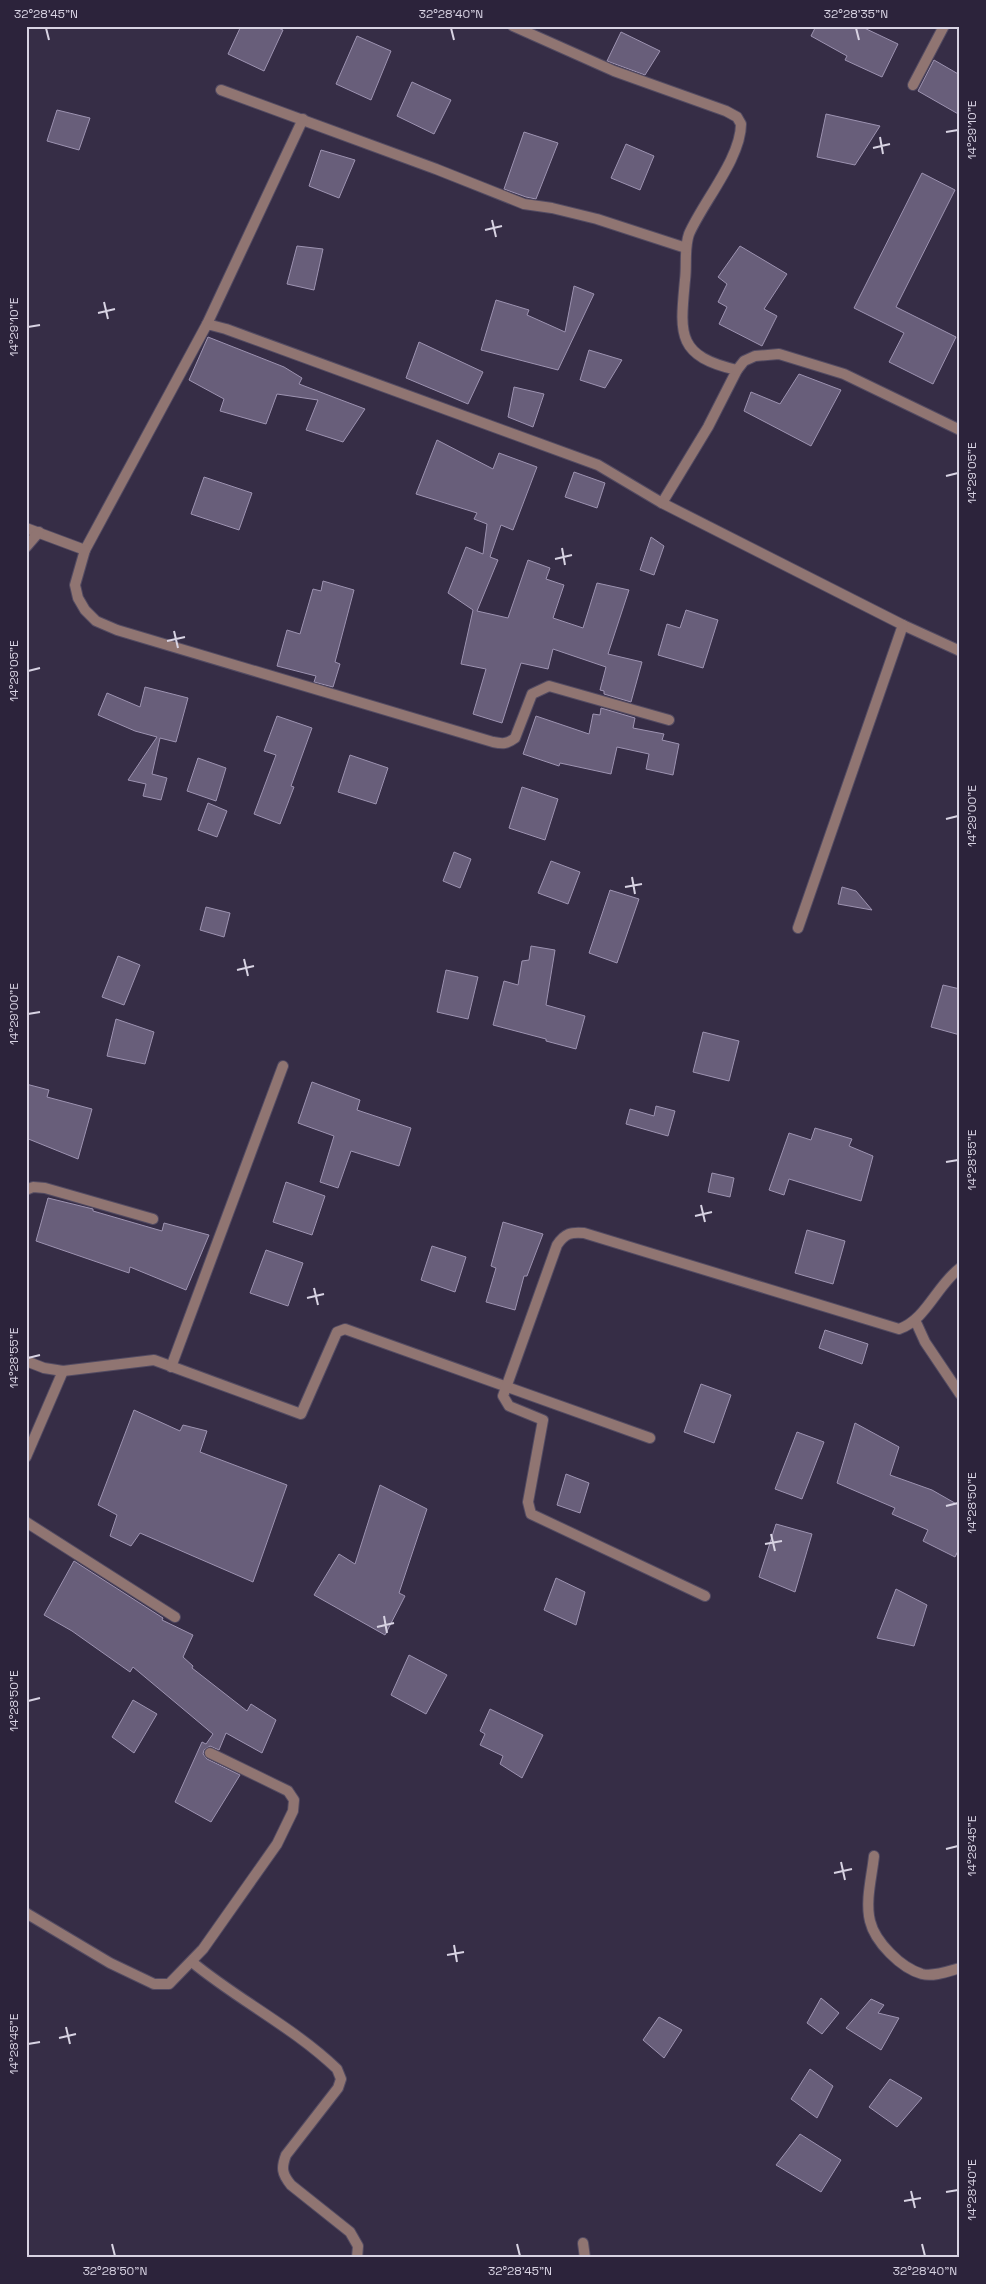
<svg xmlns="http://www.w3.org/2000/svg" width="986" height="2284" viewBox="0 0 986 2284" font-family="'Space Grotesk',sans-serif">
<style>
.building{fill:#685e7a;stroke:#9d93b1}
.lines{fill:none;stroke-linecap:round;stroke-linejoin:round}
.minor-casing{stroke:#534b62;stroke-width:12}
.minor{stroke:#907572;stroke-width:10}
.ticks{fill:none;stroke:#d8d3e3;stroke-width:2}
.neatline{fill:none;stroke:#d8d3e3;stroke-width:2}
.ticks-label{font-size:12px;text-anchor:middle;fill:#d8d3e3}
</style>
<rect width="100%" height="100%" fill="#362d46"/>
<g class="building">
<polygon points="241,26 274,26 283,30 264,71 228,54"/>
<polygon points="816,26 860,26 898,44 882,77 845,60 847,56 811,36"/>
<polygon points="621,32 660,51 645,75 607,61"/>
<polygon points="357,36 391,51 371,100 336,84"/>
<polygon points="934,60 960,75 960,115 918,91"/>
<polygon points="412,82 451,100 434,134 397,116"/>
<polygon points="57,110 90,118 79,150 47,141"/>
<polygon points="826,114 880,126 855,165 817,157"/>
<polygon points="524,132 558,143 536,199 526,197 504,189"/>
<polygon points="626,144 654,156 640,190 611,178"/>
<polygon points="321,150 355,160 339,198 309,186"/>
<polygon points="922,173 955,190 896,307 956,337 933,384 889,362 904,333 854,308"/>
<polygon points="297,246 323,249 314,290 287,284"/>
<polygon points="740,246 787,274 764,309 777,316 762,346 719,324 727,307 718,302 727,284 718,277"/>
<polygon points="574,286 594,294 558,370 481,350 496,300 529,310 527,315 565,332"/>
<polygon points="208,337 284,367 302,378 299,384 365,409 343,442 306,430 318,400 277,394 266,424 220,411 224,399 189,380"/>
<polygon points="419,342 483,372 468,404 406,378"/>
<polygon points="589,350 622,360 605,388 580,380"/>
<polygon points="799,374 841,390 811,446 744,411 751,392 780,404"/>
<polygon points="514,387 544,394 533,427 508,417"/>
<polygon points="437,440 493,469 499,453 537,467 513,530 501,525 490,557 498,560 477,611 508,618 528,560 550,568 546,579 564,585 553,618 583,628 597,583 629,590 608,654 642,662 631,702 604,694 604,691 600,690 606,667 553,649 548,669 521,663 502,723 473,714 486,669 461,664 473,610 448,593 466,547 483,554 487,524 474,519 477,513 416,494"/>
<polygon points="574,472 605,483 597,508 565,497"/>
<polygon points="204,477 252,493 239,530 191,514"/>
<polygon points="651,537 664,546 654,575 640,570"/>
<polygon points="323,581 354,590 335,662 340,664 333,687 314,682 316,676 277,666 287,630 300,634 313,589 321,591"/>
<polygon points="686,610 718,620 703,668 658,655 667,624 680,628"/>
<polygon points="145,687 188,698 176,742 160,738 152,774 167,778 161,800 143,796 146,784 128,780 157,737 135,731 98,715 107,693 140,707"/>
<polygon points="601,708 635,718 633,728 664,734 662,740 679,744 673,775 646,769 649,754 617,747 611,774 560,763 559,766 523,754 536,716 589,734 593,714 600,715"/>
<polygon points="277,716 312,728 291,786 294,787 280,824 254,814 276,755 264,751"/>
<polygon points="350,755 388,768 376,804 338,792"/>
<polygon points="198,758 226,768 216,801 187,791"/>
<polygon points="522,787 558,799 545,840 509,828"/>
<polygon points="208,803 227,811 217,837 198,830"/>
<polygon points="454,852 471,859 460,888 443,881"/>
<polygon points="551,861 580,872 568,904 538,893"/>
<polygon points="842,887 856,891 872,910 838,904"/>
<polygon points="610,890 639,899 617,963 589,953"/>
<polygon points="206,907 230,913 224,937 200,930"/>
<polygon points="531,946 555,950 546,1005 585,1016 576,1049 546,1041 546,1039 493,1025 504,981 518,985 522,961 529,960"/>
<polygon points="118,956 140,965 124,1005 102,997"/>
<polygon points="446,970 478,977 468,1019 437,1012"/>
<polygon points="943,985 960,989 960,1035 931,1027"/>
<polygon points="116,1019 154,1032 145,1064 107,1056"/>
<polygon points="703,1032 739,1041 729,1081 693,1072"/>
<polygon points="312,1082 360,1100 357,1110 411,1128 399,1166 351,1151 338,1188 320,1182 334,1136 298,1123"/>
<polygon points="26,1084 49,1090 47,1097 92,1109 78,1159 26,1138"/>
<polygon points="656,1106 675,1111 668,1136 626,1124 630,1109 654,1116"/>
<polygon points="815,1128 852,1139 849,1146 873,1156 861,1201 789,1179 784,1195 769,1190 789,1133 811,1140"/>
<polygon points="712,1173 734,1178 730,1197 708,1192"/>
<polygon points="286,1182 325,1196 312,1235 273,1222"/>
<polygon points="48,1198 93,1209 93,1211 162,1231 164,1223 209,1235 186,1290 130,1267 129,1273 36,1241"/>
<polygon points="503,1222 543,1234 527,1276 524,1276 515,1310 486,1302 496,1268 491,1266"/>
<polygon points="807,1230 845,1241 833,1284 795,1273"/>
<polygon points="432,1246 466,1257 455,1292 421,1280"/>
<polygon points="266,1250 303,1263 288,1306 250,1293"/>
<polygon points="825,1330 868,1344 862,1364 819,1348"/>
<polygon points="701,1384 731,1395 714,1443 684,1432"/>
<polygon points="134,1410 180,1431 183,1425 207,1431 200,1452 287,1485 253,1582 140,1533 131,1546 110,1536 117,1515 98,1505"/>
<polygon points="855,1423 899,1447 890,1475 932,1490 960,1506 960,1547 955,1557 923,1541 928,1530 892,1514 895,1508 837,1483"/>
<polygon points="797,1432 824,1442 802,1499 775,1489"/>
<polygon points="566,1474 589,1483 580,1513 557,1505"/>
<polygon points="380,1485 427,1509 399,1593 405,1596 385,1635 314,1595 339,1554 355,1564"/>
<polygon points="776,1524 812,1534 795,1592 759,1577"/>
<polygon points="74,1561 163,1618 162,1620 193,1635 183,1657 193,1666 192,1668 247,1711 251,1704 276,1720 262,1753 226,1733 219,1750 210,1746 204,1750 203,1754 207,1759 240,1775 211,1822 175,1802 202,1742 206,1744 213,1734 133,1667 130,1672 72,1631 44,1615"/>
<polygon points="556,1578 585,1592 576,1625 544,1610"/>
<polygon points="896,1589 927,1605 914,1646 877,1638"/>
<polygon points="409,1655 447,1675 426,1714 391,1695"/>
<polygon points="133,1700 157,1714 134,1753 112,1737"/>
<polygon points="490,1709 543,1735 522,1778 500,1764 503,1756 480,1745 485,1734 480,1731"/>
<polygon points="821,1998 839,2013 822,2034 807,2023"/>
<polygon points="871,1999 884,2005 878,2013 899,2018 881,2050 846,2028"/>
<polygon points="659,2017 682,2030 664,2058 643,2040"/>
<polygon points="810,2069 833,2086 817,2118 791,2099"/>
<polygon points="890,2079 922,2098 897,2127 869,2107"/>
<polygon points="800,2134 841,2160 821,2192 776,2165"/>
</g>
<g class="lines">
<g class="minor-casing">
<g id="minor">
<path d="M513 26 614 71 726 111 737 117 741 124C741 158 703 202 689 234 684 248 687 265 685 280 680 334 676 356 737 370L708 427 662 503"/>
<polyline points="913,85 944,26"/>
<polyline points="221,90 436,169 524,204 552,208 597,219 686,248"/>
<polyline points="207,324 303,119"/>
<polyline points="737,370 744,361 755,356 779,354 844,374 960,430"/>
<polyline points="26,528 85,550 207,324 226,329 598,465 662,503 903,625 960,651"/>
<polyline points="26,547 39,532"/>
<path d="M85 550 75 585 78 598 85 610 96 621 117 630 493 742C503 744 507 744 515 738L532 694 549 686 669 720"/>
<polyline points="798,928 903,625"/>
<polyline points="26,1190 33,1187 45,1188 153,1219"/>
<polyline points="915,1320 925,1342 960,1394"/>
<polyline points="26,1361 44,1368 63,1371 154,1360 301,1414 337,1332 345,1329 650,1438"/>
<polyline points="171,1367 283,1066"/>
<polyline points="26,1457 63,1371"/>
<polyline points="26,1522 175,1617"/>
<path d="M705 1596 531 1514 528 1502 543 1420 509 1406 503 1396 557 1245C565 1233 571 1232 584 1233L899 1329C926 1320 937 1285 960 1268"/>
<path d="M874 1856C872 1876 865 1901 870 1921 875 1942 901 1968 922 1974 934 1977 949 1971 960 1968"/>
<polyline points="26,1913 110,1963 154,1984 169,1984 203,1949 277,1844 293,1811 294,1800 288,1791 210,1753"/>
<path d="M192 1962C238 2000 293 2027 337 2069L341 2079 338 2088 286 2155C281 2168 282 2174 291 2185L350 2232 358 2246 357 2258"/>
<polyline points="583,2243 585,2258"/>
</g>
</g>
<use href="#minor" class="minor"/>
</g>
<path class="ticks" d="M46 28 49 40M451 28 454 40M856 28 859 40M946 132 958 130M880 137 883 154M873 148 890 144M492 220 496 237M485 230 502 226M104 302 108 319M98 313 115 309M28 327 40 325M946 476 958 473M562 548 565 565M555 559 572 555M174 631 178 648M167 641 185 637M28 671 40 668M946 819 958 816M632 877 635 894M625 887 642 884M244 959 248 976M237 970 254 966M28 1014 40 1012M946 1162 958 1160M701 1205 705 1222M695 1216 712 1212M314 1288 318 1305M307 1298 324 1294M28 1358 40 1355M946 1506 958 1503M771 1534 775 1551M765 1544 782 1541M384 1616 387 1633M377 1627 394 1623M28 1701 40 1698M946 1849 958 1846M841 1862 845 1880M834 1873 852 1869M454 1945 457 1962M447 1955 464 1952M66 2027 70 2044M59 2038 76 2034M28 2044 40 2042M911 2191 915 2208M946 2192 958 2190M904 2201 921 2198M112 2244 115 2256M517 2244 520 2256M922 2244 925 2256"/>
<rect width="986" height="2284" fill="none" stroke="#2c233b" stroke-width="55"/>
<rect x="28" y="28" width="930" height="2228" class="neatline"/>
<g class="ticks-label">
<text x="46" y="18">32°28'45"N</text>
<text x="451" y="18">32°28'40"N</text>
<text x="856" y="18">32°28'35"N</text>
<text transform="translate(972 130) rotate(-90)" y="4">14°29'10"E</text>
<text transform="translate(14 327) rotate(-90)" y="4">14°29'10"E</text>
<text transform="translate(972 473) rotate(-90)" y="4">14°29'05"E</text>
<text transform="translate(14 671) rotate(-90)" y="4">14°29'05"E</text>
<text transform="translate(972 816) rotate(-90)" y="4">14°29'00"E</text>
<text transform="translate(14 1014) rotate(-90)" y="4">14°29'00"E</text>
<text transform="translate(972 1160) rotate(-90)" y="4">14°28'55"E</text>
<text transform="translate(14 1358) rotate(-90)" y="4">14°28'55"E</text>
<text transform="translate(972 1503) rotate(-90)" y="4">14°28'50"E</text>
<text transform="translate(14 1701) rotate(-90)" y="4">14°28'50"E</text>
<text transform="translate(972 1846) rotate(-90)" y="4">14°28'45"E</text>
<text transform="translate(14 2044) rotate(-90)" y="4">14°28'45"E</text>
<text transform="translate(972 2190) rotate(-90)" y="4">14°28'40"E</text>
<text x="115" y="2275">32°28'50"N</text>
<text x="520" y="2275">32°28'45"N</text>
<text x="925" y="2275">32°28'40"N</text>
</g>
</svg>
